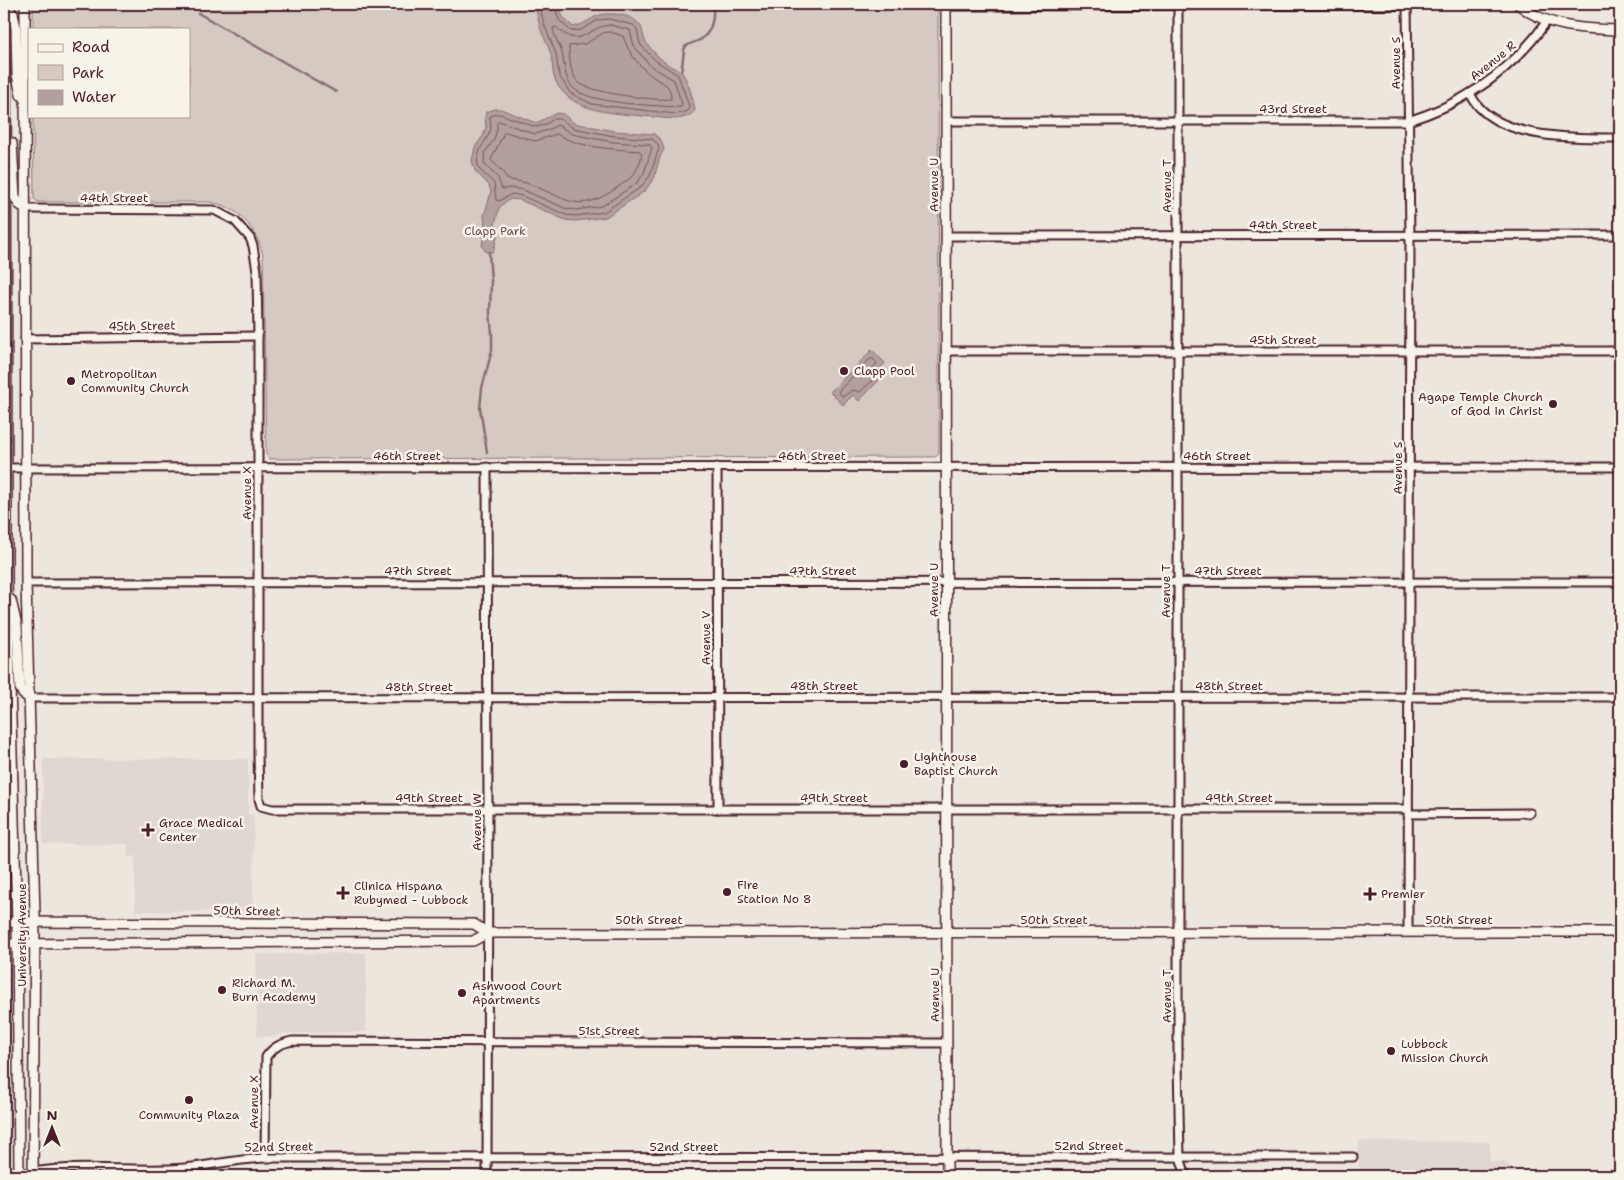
<svg xmlns="http://www.w3.org/2000/svg" width="1624" height="1180" viewBox="0 0 1624 1180" font-family="'Shantell Sans',sans-serif">
<style>
.built{fill:#e0d7d0}
.green{fill:#d5c9c2;stroke:#907476}
.water{fill:#b39f9d;stroke:#896c6f}
.lines{fill:none;stroke-linecap:round;stroke-linejoin:round}
.shore{stroke:#745259;stroke-width:1}
.stream{stroke:#896c6f;stroke-width:2.5}
.street-casing{stroke:#4a1f2b;stroke-width:11}
.secondary-casing{stroke:#4a1f2b;stroke-width:12}
.street{stroke:#f7f3e8;stroke-width:7}
.secondary{stroke:#f7f3e8;stroke-width:9}
.poi-dot{fill:#4a1f2b;stroke:#f7f3e8;stroke-width:2}
.labels{text-anchor:middle;dominant-baseline:central;stroke-width:5;stroke-linejoin:round;paint-order:stroke}
.street-label{font-size:12px;fill:#4a1f2b;stroke:#f7f3e8}
.park-label{font-size:12px;fill:#6d4a51;stroke:#f7f3e8}
.poi-label{font-size:12px;fill:#4a1f2b;stroke:#f7f3e8;text-anchor:start}
</style>
<rect width="100%" height="100%" fill="#ece6dd"/>
<filter id="ink" filterUnits="userSpaceOnUse"><feTurbulence type="fractalNoise" baseFrequency=".02" numOctaves="2"/><feDisplacementMap in="SourceGraphic" scale="10" xChannelSelector="R" yChannelSelector="G"/><feConvolveMatrix kernelMatrix="1 2 1 2 8 2 1 2 1" color-interpolation-filters="sRGB"/></filter>
<g filter="url(#ink)">
<g class="built">
<polygon points="43,759 248,759 248,814 254,815 253,912 135,911 135,856 127,857 128,844 43,844"/>
<polygon points="4,951 10,958 10,1107 8,1124 8,1164 4,1170"/>
<polygon points="366,953 366,1032 294,1033 284,1033 274,1037 257,1036 256,954"/>
<polygon points="1359,1141 1490,1142 1490,1162 1506,1162 1516,1176 1359,1176"/>
</g>
<path class="green" d="M33 4H938L939 454 935 457 269 459 266 454 263 255C256 228 239 206 209 202H38L34 199 33 116H189V29H33Z"/>
<g class="water">
<path d="M533 4H558L563 17 573 27C589 24 594 12 612 14 620 14 631 16 637 22 645 27 641 38 648 45 654 53 661 60 670 66 675 69 680 69 683 74 689 84 693 98 695 110 686 123 666 118 652 117 620 113 567 115 554 77 552 70 553 62 551 55 549 47 545 40 542 33 538 23 538 13 533 4Z"/>
<polygon points="495,109 501,109 536,123 557,113 563,114 574,123 614,131 654,134 661,140 664,149 660,157 654,178 645,191 606,217 576,221 565,220 520,200 511,199 505,202 499,208 495,225 498,234 493,252 486,252 482,246 485,225 484,216 491,192 489,185 475,171 472,161 475,147 483,136 486,127 485,117 486,112"/>
<polygon points="872,350 885,363 875,374 880,379 859,401 853,395 843,405 830,392"/>
</g>
<g class="lines">
<g class="shore">
<polyline points="539,4 544,24 556,54 559,75 570,93 592,104 675,114 683,113 689,110 689,106 678,75 656,61 647,52 640,44 637,29 633,25 609,19 598,20 581,30 571,31 559,20 554,4"/>
<path d="M610 25 630 30 634 46 642 56 652 67 674 80 682 104 681 107H675C651 105 588 104 572 87 564 77 565 65 562 53 560 45 554 37 553 28L556 27C581 51 586 27 610 25Z"/>
<path d="M610 32 623 36C629 55 642 70 659 81 662 82 664 83 666 85 670 88 671 95 671 99 654 101 593 93 579 83 570 75 569 57 569 46L585 44 603 33Z"/>
<polygon points="496,114 500,114 536,127 546,124 554,119 560,119 573,128 614,136 652,139 657,143 659,148 650,176 641,187 604,212 576,216 566,215 522,196 512,194 499,201 496,200 494,183 479,169 477,161 480,149 487,138 491,129 490,117"/>
<polygon points="499,121 535,134 548,130 558,125 572,134 613,142 645,144 650,145 652,148 644,173 637,183 602,206 576,210 567,209 523,190 512,188 502,189 498,178 485,165 484,161 485,152 494,140 497,129 497,123"/>
<path d="M506 132 535 141 557 134C579 148 614 149 640 151L642 154C638 172 633 177 618 187 576 217 567 197 526 183 520 181 513 181 507 179L503 172 491 160 504 133Z"/>
<polygon points="870,359 873,359 877,363 870,372 872,381 860,392 852,390 844,396 842,396 839,393 839,391"/>
</g>
<g class="stream">
<polyline points="37,6 107,6 117,4"/>
<polyline points="198,13 336,92"/>
<path d="M681 71C683 65 683 50 685 47 688 44 695 42 700 40 713 32 714 17 713 4"/>
<polyline points="487,452 480,408 482,388 492,350 492,333 490,313 491,281 489,252"/>
</g>
<g class="street-casing">
<g id="street">
<polyline points="1178,4 1178,1063 1180,1157 1186,1176"/>
<polyline points="1407,4 1410,236 1408,932"/>
<polyline points="946,6 1407,5 1429,4"/>
<path d="M1470 94C1473 98 1475 103 1479 107 1509 140 1579 138 1620 138"/>
<path d="M946 121H1408C1466 103 1512 71 1547 21"/>
<polyline points="26,209 214,210 235,221 250,238 253,246 257,271 258,336 258,754 259,799 261,806 272,809 1408,809"/>
<polyline points="946,236 1620,235"/>
<polyline points="25,339 258,336"/>
<polyline points="946,351 1620,351"/>
<polyline points="487,467 488,800 487,1176"/>
<polyline points="717,467 718,809"/>
<polyline points="4,468 1620,467"/>
<polyline points="26,583 1620,582"/>
<polyline points="29,698 1620,697"/>
<polyline points="1408,814 1530,813"/>
<path d="M265 1158 266 1057C273 1047 280 1044 292 1041L947 1043"/>
<path d="M16 1176C71 1161 129 1173 185 1168 212 1165 238 1159 265 1158L1353 1157"/>
</g>
</g>
<g class="secondary-casing">
<g id="secondary">
<polyline points="6,4 7,583 17,922 19,1176"/>
<polyline points="25,4 26,583 35,914 33,1176"/>
<polyline points="946,4 947,1176"/>
<path d="M1518 4C1547 28 1584 29 1620 30"/>
<polyline points="6,6 13,14 16,28 17,75 21,95"/>
<polyline points="12,143 15,197 19,204 26,209"/>
<polyline points="11,600 17,626 20,688 23,694 29,698"/>
<polyline points="4,922 474,924 488,933"/>
<polyline points="4,944 473,941 488,933 1620,932"/>
</g>
</g>
<use href="#street" class="street"/>
<use href="#secondary" class="secondary"/>
</g>
</g>
<g class="poi-dot">
<circle cx="844" cy="371" r="5"/>
<circle cx="71" cy="381" r="5"/>
<circle cx="1553" cy="404" r="5"/>
<circle cx="904" cy="764" r="5"/>
<path d="M145.5 822.5h5v5h5v5h-5v5h-5v-5h-5v-5h5z"/>
<circle cx="727" cy="892" r="5"/>
<path d="M340.5 885.5h5v5h5v5h-5v5h-5v-5h-5v-5h5z"/>
<path d="M1367.5 886.5h5v5h5v5h-5v5h-5v-5h-5v-5h5z"/>
<circle cx="222" cy="990" r="5"/>
<circle cx="462" cy="993" r="5"/>
<circle cx="1391" cy="1051" r="5"/>
<circle cx="189" cy="1100" r="5"/>
</g>
<g class="labels">
<g class="street-label">
<text transform="translate(1493 61) rotate(-39)">Avenue R</text>
<text transform="translate(1396 63) rotate(-90)">Avenue S</text>
<text x="1293" y="109">43rd Street</text>
<text transform="translate(934 185) rotate(-90)">Avenue U</text>
<text transform="translate(1167 186) rotate(-90)">Avenue T</text>
<text x="114" y="198">44th Street</text>
<text x="1283" y="225">44th Street</text>
<text transform="translate(142 326) rotate(-1)">45th Street</text>
<text x="1283" y="340">45th Street</text>
<text x="407" y="456">46th Street</text>
<text x="812" y="456">46th Street</text>
<text x="1217" y="456">46th Street</text>
<text transform="translate(1398 468) rotate(-90)">Avenue S</text>
<text transform="translate(247 493) rotate(-90)">Avenue X</text>
<text x="418" y="571">47th Street</text>
<text x="823" y="571">47th Street</text>
<text x="1228" y="571">47th Street</text>
<text transform="translate(934 590) rotate(-90)">Avenue U</text>
<text transform="translate(1166 591) rotate(-90)">Avenue T</text>
<text transform="translate(706 638) rotate(-90)">Avenue V</text>
<text x="824" y="686">48th Street</text>
<text x="1229" y="686">48th Street</text>
<text x="419" y="687">48th Street</text>
<text x="429" y="798">49th Street</text>
<text x="834" y="798">49th Street</text>
<text x="1239" y="798">49th Street</text>
<text transform="translate(477 822) rotate(-90)">Avenue W</text>
<text transform="translate(247 911) rotate(1)">50th Street</text>
<text x="649" y="920">50th Street</text>
<text x="1054" y="920">50th Street</text>
<text x="1459" y="920">50th Street</text>
<text transform="translate(22 935) rotate(-90)">University Avenue</text>
<text transform="translate(935 995) rotate(-90)">Avenue U</text>
<text transform="translate(1167 996) rotate(-90)">Avenue T</text>
<text x="609" y="1031">51st Street</text>
<text transform="translate(254 1102) rotate(-90)">Avenue X</text>
<text x="1089" y="1146">52nd Street</text>
<text transform="translate(279 1147) rotate(-1)">52nd Street</text>
<text x="684" y="1147">52nd Street</text>
</g>
<g class="park-label">
<text x="495" y="231">Clapp Park</text>
</g>
<g class="poi-label">
<text x="854" y="371">Clapp Pool</text>
<text x="81" y="374">Metropolitan<tspan x="81" dy="14">Community Church</tspan></text>
<text x="1543" y="397" text-anchor="end">Agape Temple Church<tspan x="1543" dy="14">of God in Christ</tspan></text>
<text x="914" y="757">Lighthouse<tspan x="914" dy="14">Baptist Church</tspan></text>
<text x="159" y="823">Grace Medical<tspan x="159" dy="14">Center</tspan></text>
<text x="737" y="885">Fire<tspan x="737" dy="14">Station No 8</tspan></text>
<text x="354" y="886">Clinica Hispana<tspan x="354" dy="14">Rubymed - Lubbock</tspan></text>
<text x="1381" y="894">Premier</text>
<text x="232" y="983">Richard M.<tspan x="232" dy="14">Burn Academy</tspan></text>
<text x="472" y="986">Ashwood Court<tspan x="472" dy="14">Apartments</tspan></text>
<text x="1401" y="1044">Lubbock<tspan x="1401" dy="14">Mission Church</tspan></text>
<text x="189" y="1115" text-anchor="middle">Community Plaza</text>
</g>
</g>
<rect width="1624" height="1180" fill="none" stroke="#f7f3e8" stroke-width="20"/>
<rect x="10" y="10" width="1604" height="1160" fill="none" stroke="#4a1f2b" stroke-width="2" filter="url(#ink)"/>
<rect x="28" y="28" width="162" height="90" fill="#f7f3e8" stroke="#b29e9c"/>
<rect x="38" y="44" width="25" height="8" fill="#f7f3e8" stroke="#b29e9c"/>
<text x="72" y="52" font-size="15" fill="#4a1f2b">Road</text>
<rect x="38" y="65" width="25" height="15" fill="#d5c9c2" stroke="#b29e9c"/>
<text x="72" y="78" font-size="15" fill="#4a1f2b">Park</text>
<rect x="38" y="90" width="25" height="15" fill="#b39f9d" stroke="#b29e9c"/>
<text x="72" y="102" font-size="15" fill="#4a1f2b">Water</text>
<g transform="translate(52 1128)" stroke="#f7f3e8" stroke-width="4" paint-order="stroke">
<path d="M0-4L9 19L0 12L-9 19Z" fill="#4a1f2b"/>
<text y="-8" font-size="14" font-weight="bold" text-anchor="middle" fill="#4a1f2b">N</text>
</g>
</svg>
